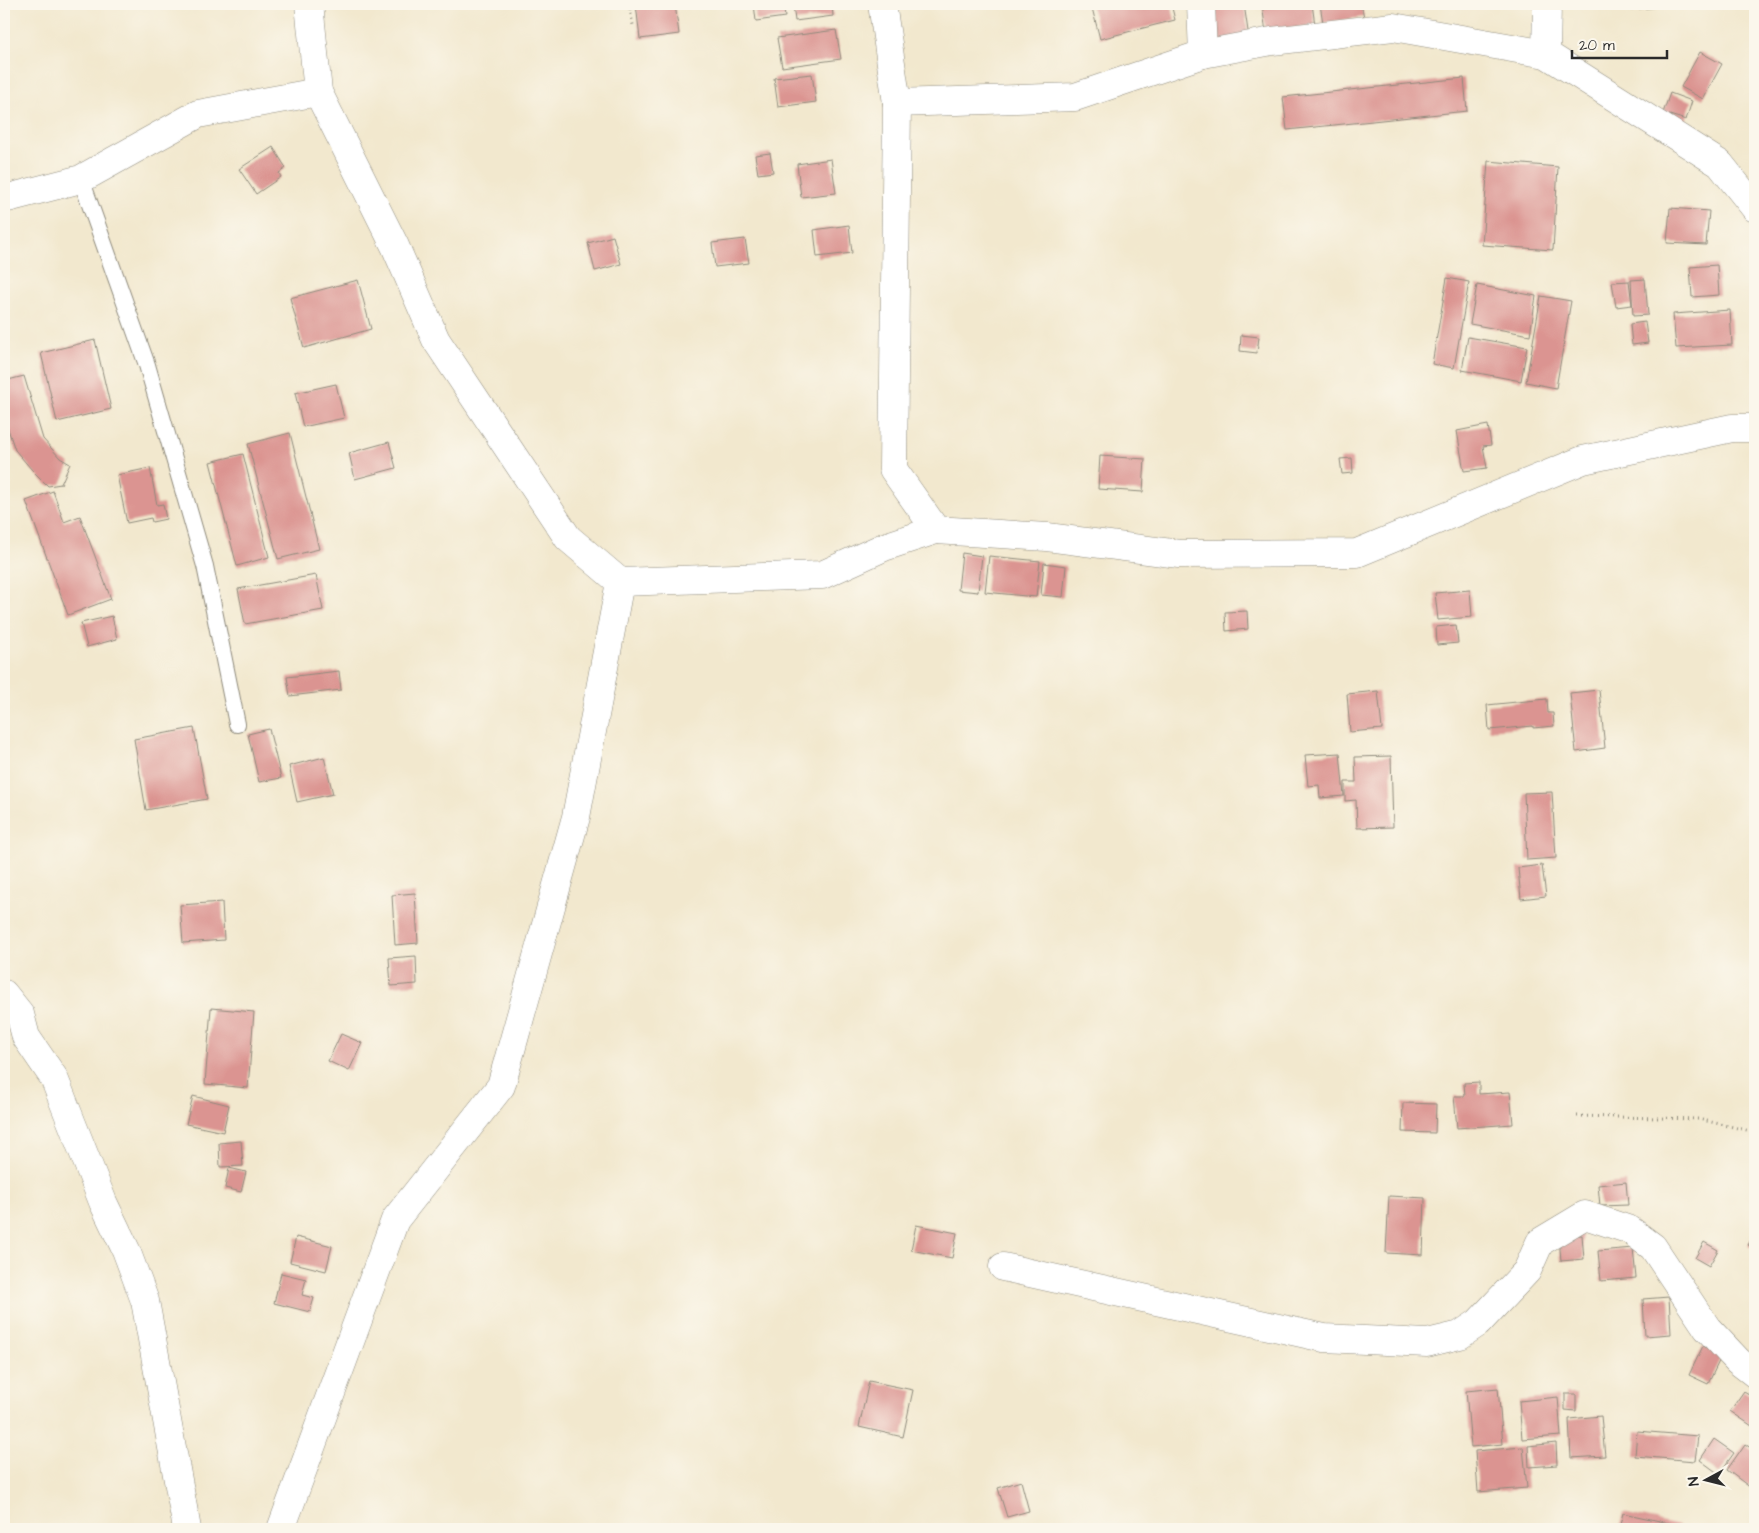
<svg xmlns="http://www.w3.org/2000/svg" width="1759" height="1533" viewBox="0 0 1759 1533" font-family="'Architects Daughter',sans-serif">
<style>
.building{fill:#db9491}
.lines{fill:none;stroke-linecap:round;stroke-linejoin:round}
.lane-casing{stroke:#8e8a7c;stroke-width:18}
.street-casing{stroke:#8e8a7c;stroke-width:29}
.path{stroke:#8e8a7c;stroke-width:3;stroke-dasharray:1 4;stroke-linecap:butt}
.lane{stroke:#fff;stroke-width:16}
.street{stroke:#fff;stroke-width:28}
</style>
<rect width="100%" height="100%" fill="#fbf7ec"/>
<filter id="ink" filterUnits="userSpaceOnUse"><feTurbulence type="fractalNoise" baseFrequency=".02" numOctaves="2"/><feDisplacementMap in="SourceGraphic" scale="10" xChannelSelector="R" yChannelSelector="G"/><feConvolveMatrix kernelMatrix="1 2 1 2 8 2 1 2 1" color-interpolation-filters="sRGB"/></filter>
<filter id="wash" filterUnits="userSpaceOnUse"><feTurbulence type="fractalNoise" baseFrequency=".0096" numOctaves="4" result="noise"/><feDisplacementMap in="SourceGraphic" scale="20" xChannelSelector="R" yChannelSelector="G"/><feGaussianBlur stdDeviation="1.12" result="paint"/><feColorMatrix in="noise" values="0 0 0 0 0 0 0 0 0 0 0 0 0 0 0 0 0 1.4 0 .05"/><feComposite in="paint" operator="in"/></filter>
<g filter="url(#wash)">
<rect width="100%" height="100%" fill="#f2e8ce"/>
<g id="blocks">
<g class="building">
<polygon points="636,4 675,4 679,34 640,39"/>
<polygon points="754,4 783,4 785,17 756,21"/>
<polygon points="793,4 832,4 833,16 795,21"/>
<polygon points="1091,4 1171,4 1175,20 1100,39"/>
<polygon points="1209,4 1244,4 1249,38 1215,44"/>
<polygon points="1262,4 1312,4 1315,25 1266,33"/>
<polygon points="1320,4 1361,4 1364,17 1323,23"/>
<polygon points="1628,4 1681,4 1681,5 1628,10"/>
<polygon points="836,30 841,59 782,67 777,38"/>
<polygon points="1700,52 1722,64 1703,99 1681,87"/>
<polygon points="812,74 816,102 778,107 774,78"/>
<polygon points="1464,78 1467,111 1287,130 1283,97"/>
<polygon points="1670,93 1692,101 1686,120 1663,113"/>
<polygon points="273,147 286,168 279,173 281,177 256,194 239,169"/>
<polygon points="770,153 773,172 758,174 755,155"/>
<polygon points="831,159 836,193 801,197 797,164"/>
<polygon points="1488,161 1558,167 1553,250 1482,245"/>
<polygon points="1670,208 1709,211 1706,245 1667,243"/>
<polygon points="849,225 852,253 817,257 814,230"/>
<polygon points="613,236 621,264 595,271 588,243"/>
<polygon points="745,239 749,263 715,267 712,243"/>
<polygon points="1717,265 1719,295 1692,297 1690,267"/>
<polygon points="1447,278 1469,282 1454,368 1432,364"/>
<polygon points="1645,279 1648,315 1633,316 1631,280"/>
<polygon points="358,280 371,329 304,348 290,298"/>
<polygon points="1629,281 1632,305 1616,307 1612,282"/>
<polygon points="1477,285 1536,296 1530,335 1470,324"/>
<polygon points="1541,296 1571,301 1556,388 1526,382"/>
<polygon points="1753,301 1755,301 1755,349 1752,349"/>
<polygon points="1730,310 1732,345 1676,348 1673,314"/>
<polygon points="1645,322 1648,343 1632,345 1630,324"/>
<polygon points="1241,335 1259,337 1257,353 1240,351"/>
<polygon points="1468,337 1527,347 1521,381 1462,370"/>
<polygon points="95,340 111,409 57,422 41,353"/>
<polygon points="24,376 43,439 60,458 70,464 61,484 48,486 32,470 15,450 4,417 4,381"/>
<polygon points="336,384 344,418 303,427 295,393"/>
<polygon points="1488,425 1491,445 1483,446 1487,468 1464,471 1457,431"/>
<polygon points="290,433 319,549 278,559 248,444"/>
<polygon points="389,442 396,468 355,479 349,453"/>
<polygon points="243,454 269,557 237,566 210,462"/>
<polygon points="1100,456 1145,459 1143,492 1098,489"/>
<polygon points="1352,458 1353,473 1342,474 1340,459"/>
<polygon points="150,468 157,505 163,504 166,519 152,522 151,518 127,523 117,475"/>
<polygon points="53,491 64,522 80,516 111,599 68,615 26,501"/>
<polygon points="962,553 982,556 978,592 958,590"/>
<polygon points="989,556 1040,561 1036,597 985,592"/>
<polygon points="1044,563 1066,566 1063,597 1041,595"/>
<polygon points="316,575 323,610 245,624 238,589"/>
<polygon points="1470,590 1472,617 1438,620 1435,593"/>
<polygon points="1247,611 1248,629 1226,631 1225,612"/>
<polygon points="112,616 117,639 87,647 81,623"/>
<polygon points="1456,625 1458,643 1437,645 1436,627"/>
<polygon points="339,671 341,690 290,696 287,677"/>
<polygon points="1599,690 1605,748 1576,752 1570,693"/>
<polygon points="1378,691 1382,729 1350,732 1347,694"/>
<polygon points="1547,699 1548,713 1553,713 1554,726 1533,728 1533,726 1489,730 1487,705"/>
<polygon points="194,728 207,799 146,810 134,739"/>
<polygon points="269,729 281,778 259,782 248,734"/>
<polygon points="1340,753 1344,796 1320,798 1319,785 1308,786 1305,755"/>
<polygon points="1391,756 1393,827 1357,828 1356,800 1345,801 1345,782 1356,782 1355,757"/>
<polygon points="324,757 333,794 297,802 289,766"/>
<polygon points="1552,792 1556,858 1527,860 1524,793"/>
<polygon points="1542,865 1546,896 1521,899 1518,868"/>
<polygon points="415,893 418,943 395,945 392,895"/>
<polygon points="222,902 224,940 183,943 180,905"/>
<polygon points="416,956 417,984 391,986 389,958"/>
<polygon points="211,1008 254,1012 248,1088 205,1084"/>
<polygon points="341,1034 362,1043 349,1071 328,1061"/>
<polygon points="1479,1082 1479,1094 1510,1092 1513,1124 1457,1128 1454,1096 1465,1096 1464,1083"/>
<polygon points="193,1096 229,1105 223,1132 186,1124"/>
<polygon points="1403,1103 1436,1104 1435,1133 1402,1132"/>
<polygon points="241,1141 243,1166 220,1167 219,1143"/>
<polygon points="229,1168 246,1172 241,1192 225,1188"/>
<polygon points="1626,1182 1628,1205 1600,1206 1598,1185"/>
<polygon points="1389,1196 1425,1198 1423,1255 1386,1253"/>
<polygon points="916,1225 957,1233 952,1258 911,1250"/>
<polygon points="1755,1233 1755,1249 1748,1245"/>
<polygon points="1582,1235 1584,1259 1561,1261 1559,1237"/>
<polygon points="296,1237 332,1246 326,1271 290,1262"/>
<polygon points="1704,1242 1718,1250 1709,1266 1695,1258"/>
<polygon points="1633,1248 1636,1278 1601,1281 1598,1251"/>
<polygon points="281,1273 306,1279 302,1295 314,1298 310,1312 274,1303"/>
<polygon points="1669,1297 1671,1334 1645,1336 1643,1299"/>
<polygon points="1703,1346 1722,1355 1708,1384 1689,1375"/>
<polygon points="869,1381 913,1390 903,1437 859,1427"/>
<polygon points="1498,1388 1503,1444 1471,1447 1466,1391"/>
<polygon points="1744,1391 1755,1398 1755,1421 1752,1426 1730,1411"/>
<polygon points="1565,1394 1576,1394 1576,1411 1565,1410"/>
<polygon points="1558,1397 1561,1436 1522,1439 1519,1401"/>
<polygon points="1601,1416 1605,1456 1571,1458 1569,1419"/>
<polygon points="1637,1431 1698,1436 1695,1461 1635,1456"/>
<polygon points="1714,1439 1734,1453 1719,1474 1700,1460"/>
<polygon points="1556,1443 1557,1465 1529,1467 1528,1446"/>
<polygon points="1745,1444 1755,1451 1755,1491 1727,1470"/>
<polygon points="1523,1447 1527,1488 1478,1492 1475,1451"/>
<polygon points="1021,1481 1029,1511 1007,1517 998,1488"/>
<polygon points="1623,1513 1678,1525 1677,1529 1619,1529"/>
</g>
</g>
</g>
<g filter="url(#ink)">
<use href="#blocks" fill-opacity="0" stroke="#8e8a7c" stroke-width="1"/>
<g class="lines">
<g class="lane-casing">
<polyline id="lane" points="81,179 147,365 205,566 237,724"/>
</g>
<g class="street-casing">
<g id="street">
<polyline points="309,4 318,92 395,246 436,340 568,538 620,582 822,575 884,547 936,530"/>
<polyline points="882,4 897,103 893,469 936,530 1047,537 1179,554 1357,553 1583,460 1732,428 1755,428"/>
<polyline points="1201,4 1203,54"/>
<polyline points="1546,54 1547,4"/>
<polyline points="897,103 1075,97 1203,54 1272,41 1393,27 1546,54 1720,164 1755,208"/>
<polyline points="4,199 81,179 198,114 318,92"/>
<polyline points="4,994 20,1014 26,1037 54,1078 103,1202 126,1250 145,1301 187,1529"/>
<polyline points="1003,1267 1324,1338 1427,1343 1460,1335 1478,1323 1527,1271 1540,1242 1585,1215 1630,1230 1653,1247 1707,1328 1738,1361 1755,1374"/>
<polyline points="281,1529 395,1220 501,1086 576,817 620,582"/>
</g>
</g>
<g class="path">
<polyline points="629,4 633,25"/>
<polyline points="1577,1116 1698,1119 1755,1132"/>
</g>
<use href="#lane" class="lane"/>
<use href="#street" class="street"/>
</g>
</g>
<rect width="1759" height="1533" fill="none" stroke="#fbf7ec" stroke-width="20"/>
<g transform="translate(1706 1480) rotate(263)" stroke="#fbf7ec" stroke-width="4" paint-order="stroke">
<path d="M0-4L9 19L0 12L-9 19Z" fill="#2b2b2b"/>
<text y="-8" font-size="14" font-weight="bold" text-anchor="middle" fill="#2b2b2b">N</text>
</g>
<path d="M1572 50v8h95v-8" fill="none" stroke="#2b2b2b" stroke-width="2.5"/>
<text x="1579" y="50" font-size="15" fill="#2b2b2b" stroke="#fbf7ec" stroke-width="4" paint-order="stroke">20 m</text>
</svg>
